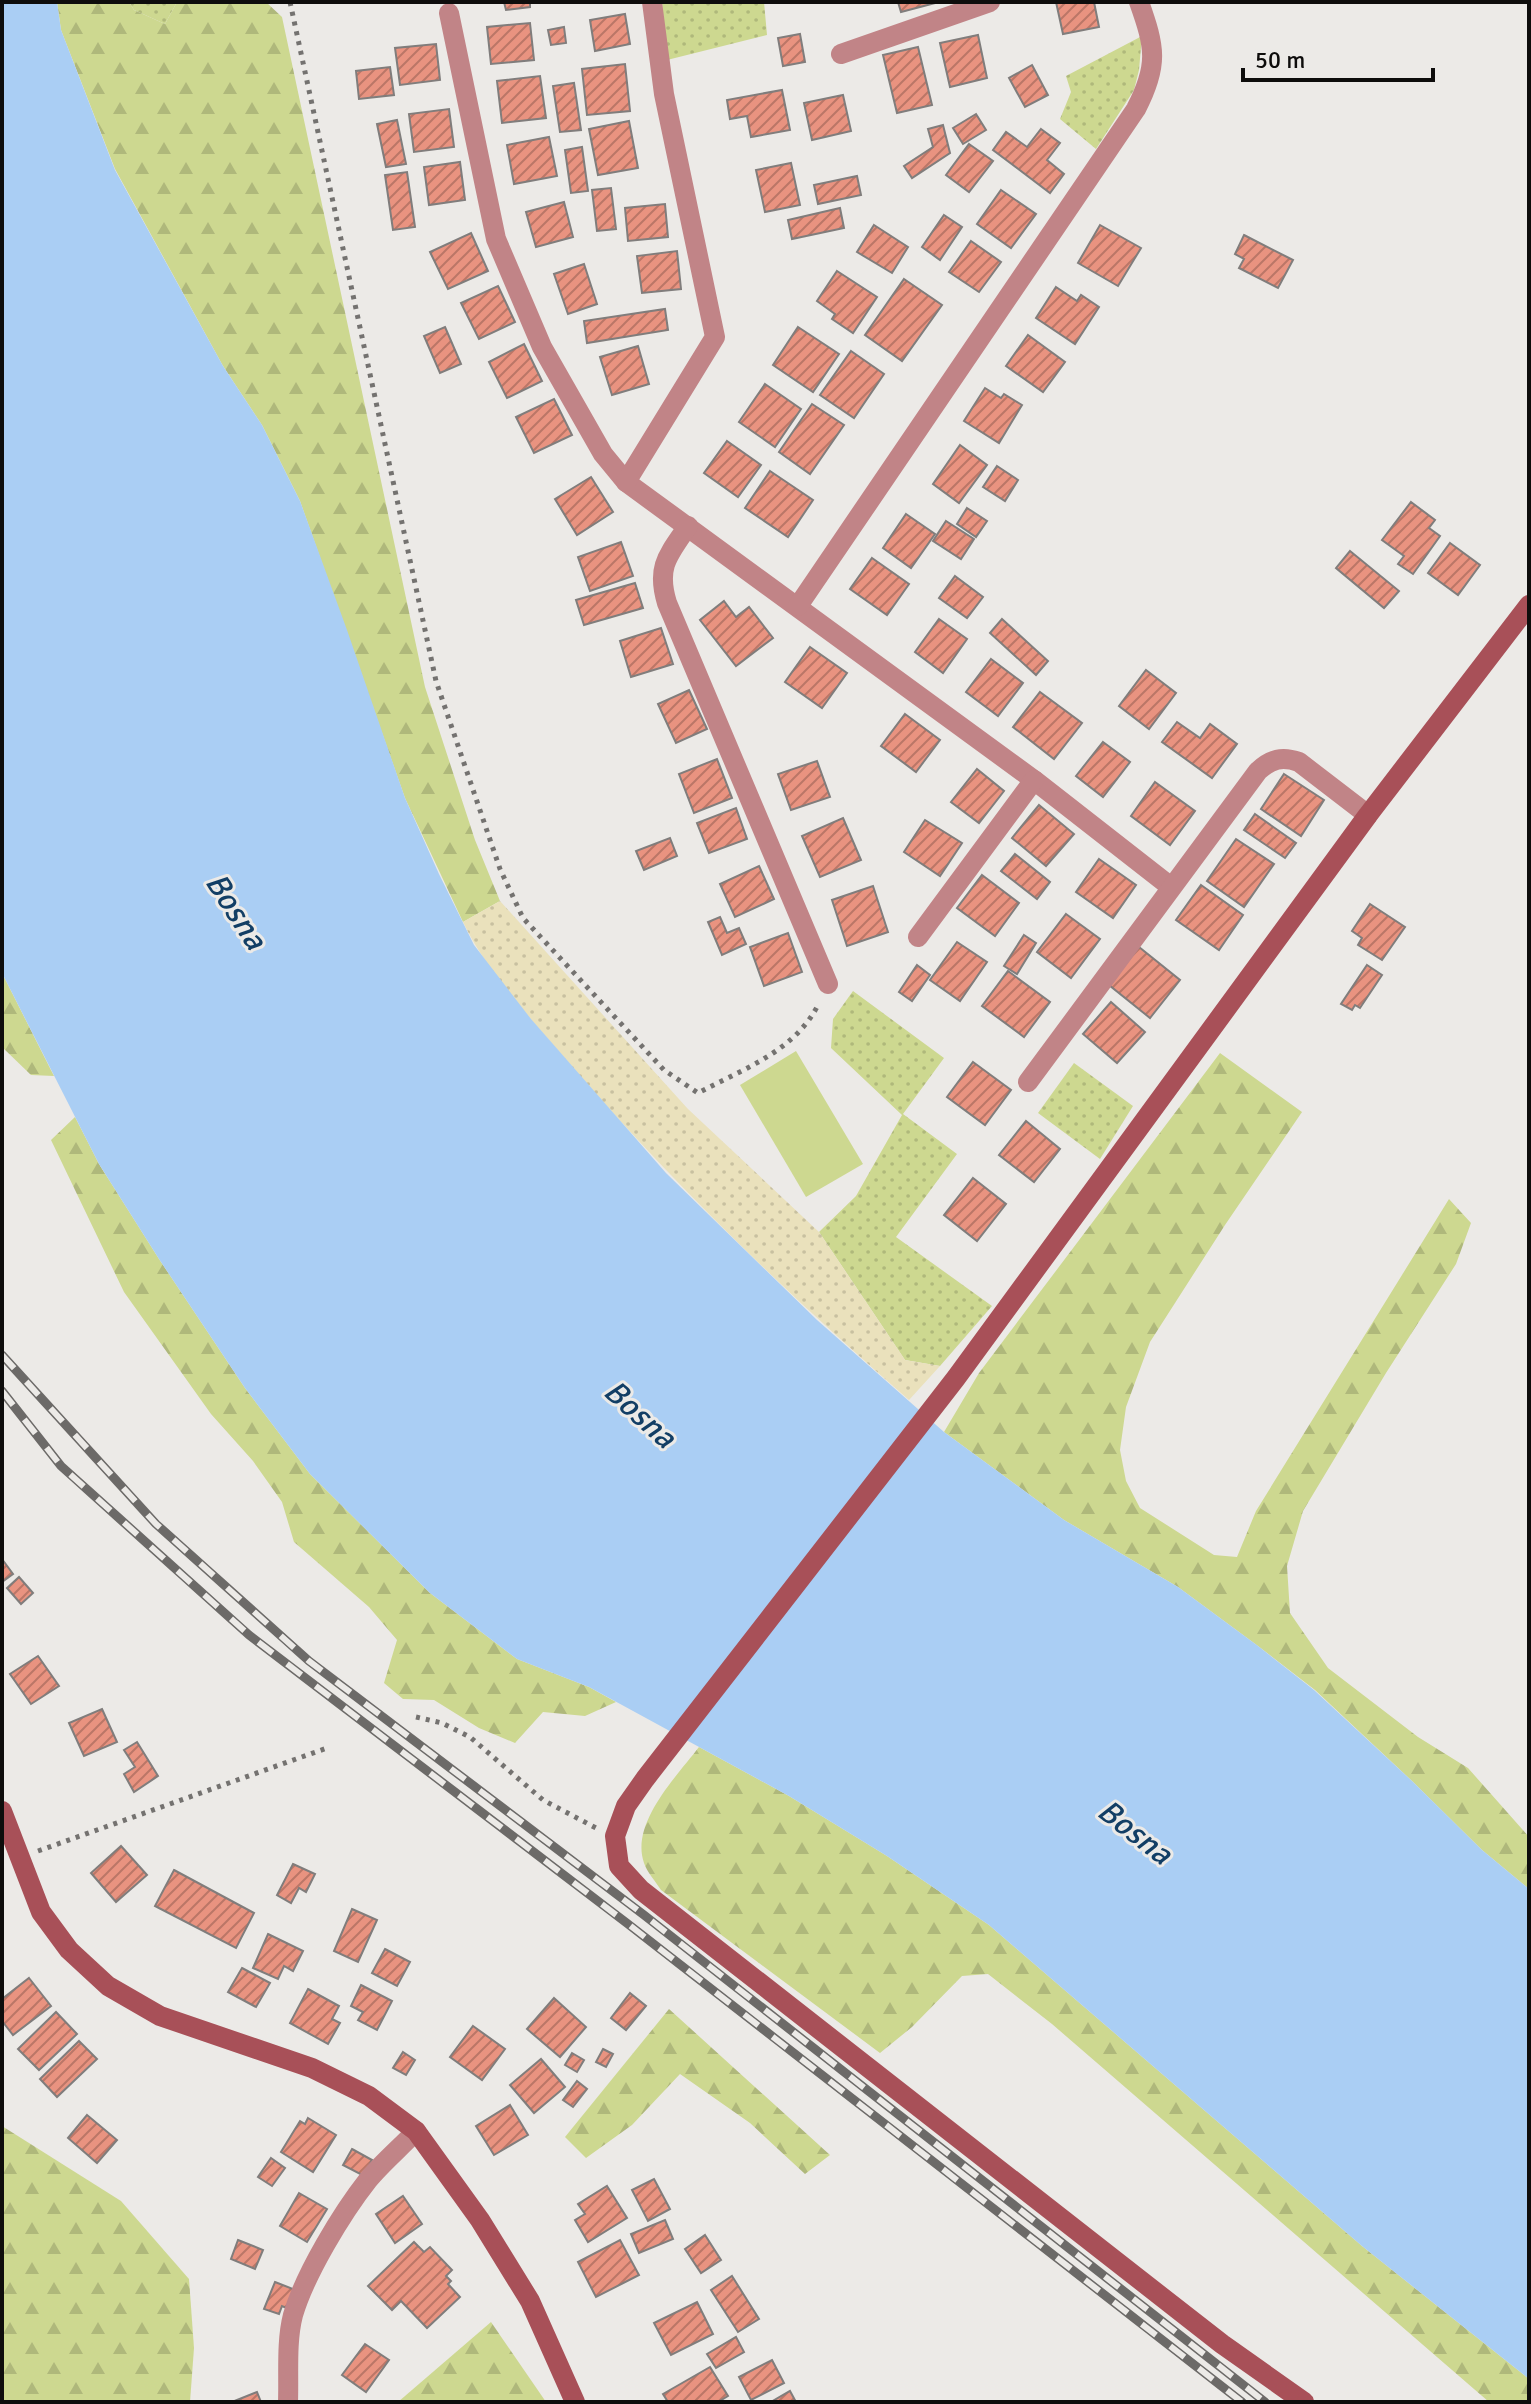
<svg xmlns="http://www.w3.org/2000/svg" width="1531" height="2404" viewBox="0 0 1531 2404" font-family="Signika,sans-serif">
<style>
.grass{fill:url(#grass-dots)}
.forest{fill:url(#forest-firs)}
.sand{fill:url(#sand-dots)}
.pitch{fill:#cdd890}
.water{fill:#aacef4}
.building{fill:url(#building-hatch);stroke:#807d7c;stroke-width:2}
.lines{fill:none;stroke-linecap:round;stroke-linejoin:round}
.path{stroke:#747270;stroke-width:5;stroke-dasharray:4 6;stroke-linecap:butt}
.street{stroke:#c18487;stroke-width:20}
.secondary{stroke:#a85058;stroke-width:20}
.rail-casing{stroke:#6c6a68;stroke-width:9}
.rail{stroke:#eceae7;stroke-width:6;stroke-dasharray:18;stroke-linecap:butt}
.labels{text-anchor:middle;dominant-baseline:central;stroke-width:6;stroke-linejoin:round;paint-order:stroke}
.water-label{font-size:32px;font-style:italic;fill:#123e65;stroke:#eceae7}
</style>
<defs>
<pattern id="grass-dots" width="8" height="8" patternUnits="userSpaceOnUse" patternTransform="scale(2)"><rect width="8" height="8" fill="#cdd890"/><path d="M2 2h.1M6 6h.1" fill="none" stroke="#afb87b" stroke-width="1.8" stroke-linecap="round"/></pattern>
<pattern id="forest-firs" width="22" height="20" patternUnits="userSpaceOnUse" patternTransform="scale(2)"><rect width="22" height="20" fill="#cdd890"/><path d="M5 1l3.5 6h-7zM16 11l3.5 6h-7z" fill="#afb87b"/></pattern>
<pattern id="sand-dots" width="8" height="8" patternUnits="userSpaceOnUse" patternTransform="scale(2)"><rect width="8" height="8" fill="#eae1bc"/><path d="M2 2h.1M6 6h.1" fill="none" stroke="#c8c0a0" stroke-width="1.8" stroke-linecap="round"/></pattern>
<pattern id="building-hatch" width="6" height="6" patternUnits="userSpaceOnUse" patternTransform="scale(2)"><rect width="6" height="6" fill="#e99380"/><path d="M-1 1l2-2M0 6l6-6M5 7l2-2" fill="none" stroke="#bb7667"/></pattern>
</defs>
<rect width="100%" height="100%" fill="#eceae7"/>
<g class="grass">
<polygon points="129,2 177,2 165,24 134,10"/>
<polygon points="662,2 764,2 767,35 667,60"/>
<polygon points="1142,36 1139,70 1134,90 1096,149 1060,119 1071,92 1066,76"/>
<polygon points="853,991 944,1058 903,1114 957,1154 896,1237 992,1306 940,1366 905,1360 819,1232 856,1196 902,1115 831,1048 833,1019"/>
<polygon points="1074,1063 1133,1106 1100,1159 1038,1113"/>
</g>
<g class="forest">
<polygon points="57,2 129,2 134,10 165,24 177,2 266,2 282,17 425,687 475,840 500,901 463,922 405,798 300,501 262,425 223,366 115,169 61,30"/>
<polygon points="2,973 54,1076 31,1075 2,1047"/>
<polygon points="1220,1053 1302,1112 1225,1225 1150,1342 1126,1407 1120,1450 1126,1481 1140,1508 1214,1555 1237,1557 1256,1511 1449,1199 1471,1223 1456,1264 1386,1373 1303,1511 1287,1566 1290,1613 1328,1668 1418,1737 1468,1768 1529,1837 1529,1889 1482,1850 1412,1781 1315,1690 1258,1646 1178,1587 1064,1520 944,1432 979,1373"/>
<polygon points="75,1117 99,1164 159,1259 245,1388 310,1474 430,1593 517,1659 589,1687 616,1702 585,1716 543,1712 515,1743 479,1728 434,1700 403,1699 384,1683 397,1640 369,1607 294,1542 282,1502 253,1461 211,1414 124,1292 51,1140"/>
<path d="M699 1747 789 1796 887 1856 989 1925 1362 2246 1529 2379V2402H1489L1052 2024 988 1974 962 1976 912 2027 880 2053 661 1890C656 1882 647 1872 644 1863 630 1823 677 1776 699 1747Z"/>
<polygon points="669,2009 830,2155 805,2174 750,2123 680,2074 632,2125 586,2158 565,2137"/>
<polygon points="2,2126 121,2201 189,2279 194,2348 190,2402 2,2402"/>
<polygon points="491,2322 546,2402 398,2402"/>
</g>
<path class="sand" d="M500 901 688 1109 819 1232 905 1360 940 1366 909 1400C788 1295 673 1184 568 1062 531 1019 488 974 463 922Z"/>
<polygon class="pitch" points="796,1051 863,1164 806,1197 740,1085"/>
<polygon class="water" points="2,2 57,2 61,30 115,170 223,366 262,425 300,501 347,630 405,798 439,874 474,945 531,1019 666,1173 817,1320 944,1432 1064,1520 1178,1587 1258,1646 1314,1690 1412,1781 1482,1850 1529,1889 1529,2379 1362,2246 989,1925 887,1856 789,1796 589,1687 517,1659 430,1593 310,1474 245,1388 159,1259 99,1164 2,973"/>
<g class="building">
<polygon points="504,2 530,2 530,7 506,10"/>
<polygon points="898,2 939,2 901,12"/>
<polygon points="1056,2 1094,2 1099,27 1063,34"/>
<polygon points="625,14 630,44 595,51 590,20"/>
<polygon points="530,23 534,60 491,64 487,27"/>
<polygon points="564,27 566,43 551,45 548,30"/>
<polygon points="800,34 805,62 783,66 778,38"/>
<polygon points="978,35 987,78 950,87 940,43"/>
<polygon points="436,44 440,80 400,85 395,48"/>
<polygon points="918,47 932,105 897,113 883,55"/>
<polygon points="625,64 630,111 587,115 582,69"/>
<polygon points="1032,65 1048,95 1025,107 1009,78"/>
<polygon points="390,67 394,95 359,99 356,71"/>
<polygon points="540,76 546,118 502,123 497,81"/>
<polygon points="574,83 581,130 560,132 553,86"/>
<polygon points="782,90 790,130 751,137 747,116 730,119 727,100"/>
<polygon points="843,95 851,131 812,140 804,103"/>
<polygon points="449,109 454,147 414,152 409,114"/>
<polygon points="976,114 986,130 963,144 953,128"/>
<polygon points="397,120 406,164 386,167 377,124"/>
<polygon points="629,121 638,168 598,175 589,129"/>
<polygon points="943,125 950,153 912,178 904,166 933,147 928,129"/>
<polygon points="1041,129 1060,143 1047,160 1064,174 1050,193 993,150 1006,132 1027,147"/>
<polygon points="549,137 557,176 514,184 507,145"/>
<polygon points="969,144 993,161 969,192 946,175"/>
<polygon points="582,147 588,191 571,193 565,150"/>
<polygon points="460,162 465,200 429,205 424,167"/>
<polygon points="791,163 800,205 765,212 756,170"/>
<polygon points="407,172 415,227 393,230 385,175"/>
<polygon points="857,176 861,195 818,204 814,185"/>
<polygon points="611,188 616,229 597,231 592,190"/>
<polygon points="1001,190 1036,214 1011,248 977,224"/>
<polygon points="564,202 573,237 536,247 526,212"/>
<polygon points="665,204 668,237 628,241 625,208"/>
<polygon points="840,208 844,228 792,239 788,220"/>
<polygon points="944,215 962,227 940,260 922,247"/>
<polygon points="874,225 908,247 892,273 857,252"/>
<polygon points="1100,225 1141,248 1118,286 1078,263"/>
<polygon points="471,233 488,271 448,289 430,252"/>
<polygon points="1244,235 1293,260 1278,288 1239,268 1244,259 1235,254"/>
<polygon points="971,241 1001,262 979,292 949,272"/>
<polygon points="677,251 681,289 642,293 637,256"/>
<polygon points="584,264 597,304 568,314 554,274"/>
<polygon points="837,271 877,297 853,333 832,319 835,314 817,301"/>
<polygon points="904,279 942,305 902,361 865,335"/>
<polygon points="498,286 515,322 479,339 461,303"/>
<polygon points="1056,287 1077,301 1081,295 1099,307 1075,344 1036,318"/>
<polygon points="665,309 668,330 587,343 584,321"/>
<polygon points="445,327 461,364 440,373 424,336"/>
<polygon points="798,327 839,354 813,392 773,365"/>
<polygon points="1028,335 1065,362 1043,392 1006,366"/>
<polygon points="524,344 542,381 507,398 489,362"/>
<polygon points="638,346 649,384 612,395 600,357"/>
<polygon points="851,351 884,374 854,418 820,395"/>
<polygon points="765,384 801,409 775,447 739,422"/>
<polygon points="985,388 1001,398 1004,394 1022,405 999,443 964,421"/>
<polygon points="554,399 572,435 534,453 516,417"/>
<polygon points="812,404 844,425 810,474 779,452"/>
<polygon points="727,441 761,465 738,497 704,473"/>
<polygon points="960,445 987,465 959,503 933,484"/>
<polygon points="997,466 1018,480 1005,501 983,487"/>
<polygon points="770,471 813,500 788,537 745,508"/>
<polygon points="591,477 613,512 577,535 555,499"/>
<polygon points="1411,502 1435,520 1429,528 1440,536 1413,574 1398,564 1404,556 1382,540"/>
<polygon points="967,508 987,521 976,537 957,524"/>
<polygon points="906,514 935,534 911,568 883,548"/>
<polygon points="946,521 974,539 961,559 933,541"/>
<polygon points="621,542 633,576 590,591 578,557"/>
<polygon points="1450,543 1480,565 1458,595 1428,573"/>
<polygon points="1350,551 1399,591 1384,608 1336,568"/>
<polygon points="872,558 909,584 887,615 850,589"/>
<polygon points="955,576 983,597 967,618 939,598"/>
<polygon points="635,583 643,608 584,625 576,600"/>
<polygon points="724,601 736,617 749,607 773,638 736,666 700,620"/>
<polygon points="939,619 967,639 943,673 915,652"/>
<polygon points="1002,619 1048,661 1036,675 990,633"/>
<polygon points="661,628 673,664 631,677 620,641"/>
<polygon points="810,647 847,673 822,708 785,682"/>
<polygon points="991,659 1023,683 998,716 966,692"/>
<polygon points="1146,670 1176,693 1149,729 1119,706"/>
<polygon points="689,690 707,729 676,743 658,704"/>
<polygon points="1040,692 1082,723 1054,759 1013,727"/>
<polygon points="905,714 940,740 916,772 881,746"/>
<polygon points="1177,722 1200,738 1210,724 1237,744 1212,778 1162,742"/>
<polygon points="1103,742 1130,762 1103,797 1076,776"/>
<polygon points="717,759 732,798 694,813 679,774"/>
<polygon points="817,761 830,797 791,810 778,774"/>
<polygon points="977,769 1004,791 979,823 951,802"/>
<polygon points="1284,774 1324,800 1301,836 1261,809"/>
<polygon points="1155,782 1195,811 1170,845 1131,816"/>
<polygon points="1039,805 1074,834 1046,866 1012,838"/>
<polygon points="736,808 747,839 709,853 697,823"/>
<polygon points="1255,814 1296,843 1285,858 1244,830"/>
<polygon points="843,818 861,860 820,877 802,836"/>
<polygon points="925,820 962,843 940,876 904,852"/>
<polygon points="670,838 677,856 644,870 636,851"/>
<polygon points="1236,839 1274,864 1244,907 1207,881"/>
<polygon points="1015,854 1050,882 1037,899 1001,871"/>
<polygon points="1099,859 1136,885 1113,918 1076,892"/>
<polygon points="759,866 774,899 735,917 720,884"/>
<polygon points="982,875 1019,903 995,936 957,908"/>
<polygon points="1201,885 1243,915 1219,950 1176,920"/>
<polygon points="873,886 888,932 847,946 832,900"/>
<polygon points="1370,904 1405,927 1382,960 1358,945 1362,938 1352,931"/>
<polygon points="1066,914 1100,939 1071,978 1037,952"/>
<polygon points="720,917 727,933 739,928 746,944 722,955 708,922"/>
<polygon points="788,933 802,972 764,986 750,947"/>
<polygon points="1024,935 1036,943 1017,974 1004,966"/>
<polygon points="957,942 987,962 960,1001 930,980"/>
<polygon points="1139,947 1180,980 1150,1018 1109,985"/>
<polygon points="917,965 930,975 912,1001 899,992"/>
<polygon points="1367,965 1382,975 1360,1008 1355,1005 1352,1010 1341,1004"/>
<polygon points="1008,971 1050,1002 1024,1037 982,1006"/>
<polygon points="1111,1002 1145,1032 1117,1063 1083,1034"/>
<polygon points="973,1062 1011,1090 985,1125 947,1097"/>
<polygon points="1026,1121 1060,1149 1034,1182 999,1155"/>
<polygon points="973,1178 1006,1204 977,1241 944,1215"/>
<polygon points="2,1559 13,1574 2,1582"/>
<polygon points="19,1577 33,1593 21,1604 7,1588"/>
<polygon points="38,1656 59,1686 31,1704 10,1674"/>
<polygon points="102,1709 117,1742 84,1756 69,1723"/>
<polygon points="137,1742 158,1776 134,1792 124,1774 135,1767 124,1750"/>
<polygon points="121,1846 147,1875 116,1902 91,1873"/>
<polygon points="293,1864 315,1874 306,1892 299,1888 291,1903 277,1895"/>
<polygon points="174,1870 254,1913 236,1948 155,1906"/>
<polygon points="352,1909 377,1920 358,1962 334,1951"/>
<polygon points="268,1934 303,1951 293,1971 284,1966 278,1979 253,1968"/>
<polygon points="385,1949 410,1962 397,1986 372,1973"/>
<polygon points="242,1968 270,1983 256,2007 228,1992"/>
<polygon points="29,1978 51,2006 13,2035 2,2021 2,1999"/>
<polygon points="361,1985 392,2001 377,2030 358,2020 363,2012 351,2006"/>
<polygon points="308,1989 339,2006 332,2019 340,2023 328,2044 290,2023"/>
<polygon points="630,1993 646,2006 626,2030 611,2018"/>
<polygon points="554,1998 586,2027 560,2057 527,2029"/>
<polygon points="56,2012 77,2034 39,2070 18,2049"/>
<polygon points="473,2026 505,2049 482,2080 450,2057"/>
<polygon points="79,2041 97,2059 57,2097 40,2079"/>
<polygon points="603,2049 613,2054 606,2067 596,2062"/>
<polygon points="403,2052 415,2060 406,2075 393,2068"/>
<polygon points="572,2053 584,2060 577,2072 565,2065"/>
<polygon points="541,2059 565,2087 534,2113 510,2085"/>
<polygon points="577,2081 587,2089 573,2107 563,2100"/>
<polygon points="510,2105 528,2135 494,2155 476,2126"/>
<polygon points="87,2115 117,2140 97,2163 68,2138"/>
<polygon points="308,2118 336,2135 313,2172 281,2152 300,2121 305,2124"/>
<polygon points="352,2149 372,2160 364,2176 343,2165"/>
<polygon points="271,2158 285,2168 272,2186 258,2177"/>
<polygon points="654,2179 670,2209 648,2221 632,2190"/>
<polygon points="607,2186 627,2218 588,2242 575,2220 585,2214 578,2204"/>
<polygon points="299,2193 327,2209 307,2242 280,2226"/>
<polygon points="403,2196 422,2224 395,2243 376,2214"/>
<polygon points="665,2220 673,2239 639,2253 631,2234"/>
<polygon points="705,2235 721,2260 701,2273 685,2249"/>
<polygon points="238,2240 263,2250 255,2269 231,2259"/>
<polygon points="620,2240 639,2275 596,2297 578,2262"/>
<polygon points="414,2242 424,2252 430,2247 452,2270 446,2276 451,2281 448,2284 460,2297 427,2328 401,2301 392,2310 368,2286"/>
<polygon points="732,2276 759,2319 738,2332 711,2290"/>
<polygon points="275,2282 298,2291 291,2310 282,2306 279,2314 264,2309"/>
<polygon points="697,2302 713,2334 671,2355 654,2323"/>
<polygon points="736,2337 744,2352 716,2368 707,2354"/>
<polygon points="365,2344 389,2360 366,2392 342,2375"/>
<polygon points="772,2360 784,2383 751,2400 739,2377"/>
<polygon points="710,2367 728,2396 718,2402 668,2402 663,2394"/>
<polygon points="790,2391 796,2402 771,2402"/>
<polygon points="257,2392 261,2402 232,2402"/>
</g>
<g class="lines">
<g class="path">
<path d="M290 2 436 681 500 869 523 918 664 1070 698 1093C743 1069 796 1051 819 1003"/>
<polyline points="416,1717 442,1723 470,1737 543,1800 596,1828"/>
<polyline points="38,1851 327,1748"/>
</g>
<g class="street">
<polyline points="449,13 496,239 542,347 603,454 626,482 1034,780 1171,887"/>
<polyline points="841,54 990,2"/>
<polyline points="626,482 715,337 664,94 652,2"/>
<path d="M688 526C668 555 656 567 667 603L828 984"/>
<path d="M798 606 1136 109C1159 65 1155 47 1139 2"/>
<polyline points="918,937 1034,780"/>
<path d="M1028 1082 1258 771C1271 759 1282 756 1299 762L1368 815"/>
<path d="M288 2402C289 2374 286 2342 293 2315 305 2274 342 2213 368 2180 382 2163 401 2147 416 2131"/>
</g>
<g class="secondary">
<polyline points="2,1811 41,1912 69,1950 108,1986 160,2016 312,2068 369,2096 416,2131 480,2220 530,2301 575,2402"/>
<polyline points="1304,2402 1222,2344 641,1890 619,1866 615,1836 626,1806 645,1779 956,1378 1368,815 1529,605"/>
</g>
<g class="rail-casing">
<g id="rail">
<polyline points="2,1355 156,1524 309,1661 644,1915 1265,2402"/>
<polyline points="2,1391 61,1466 249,1635 628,1924 1242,2402"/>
</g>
</g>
<use href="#rail" class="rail"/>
</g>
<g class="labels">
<g class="water-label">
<text transform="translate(236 911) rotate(57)">Bosna</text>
<text transform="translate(640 1414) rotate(42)">Bosna</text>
<text transform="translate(1135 1832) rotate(38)">Bosna</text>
</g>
</g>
<rect width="1531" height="2404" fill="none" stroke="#0e0d0c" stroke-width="8"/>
<path d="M1243 68v12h190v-12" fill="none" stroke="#0e0d0c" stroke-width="4"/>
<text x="1255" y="68" font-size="24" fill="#0e0d0c" stroke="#eceae7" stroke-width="6" paint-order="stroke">50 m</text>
</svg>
